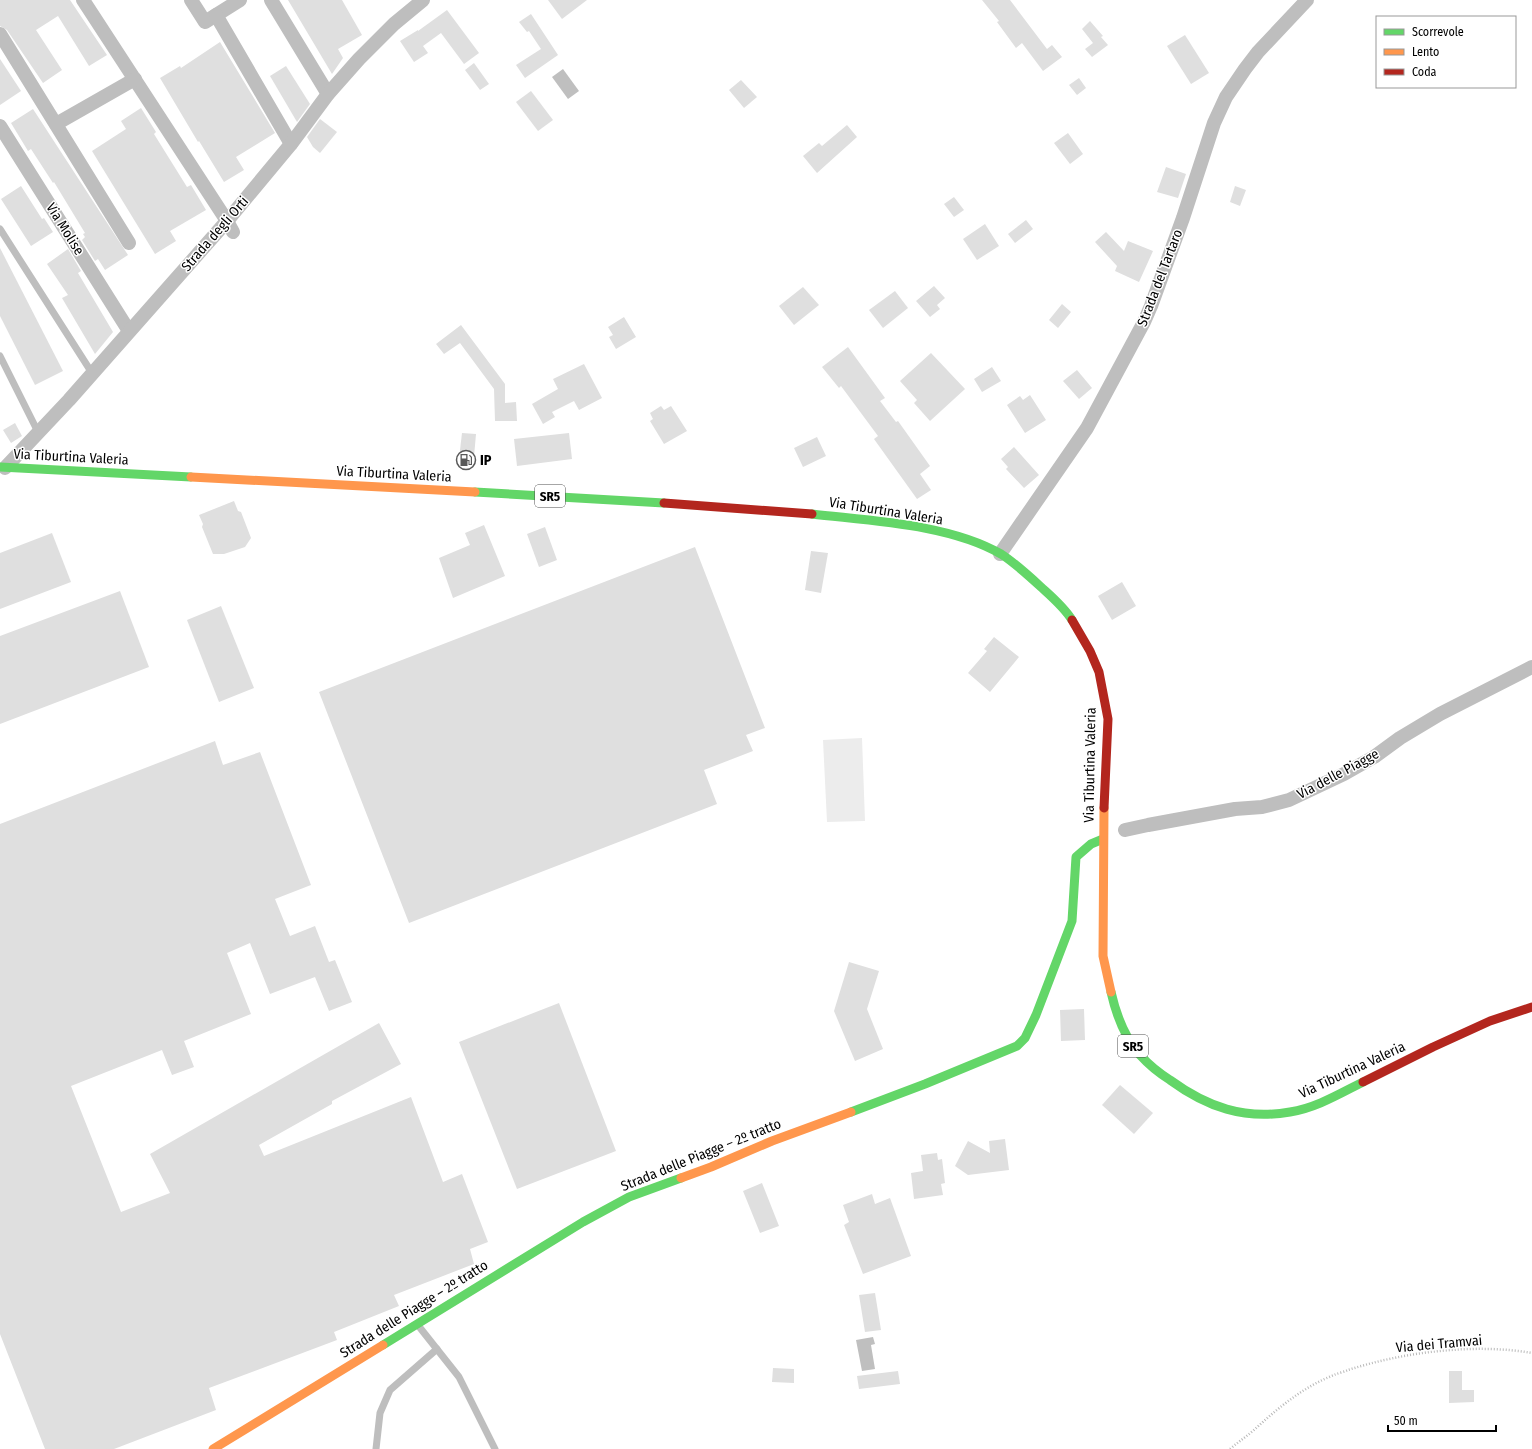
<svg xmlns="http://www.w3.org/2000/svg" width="1532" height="1449" viewBox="0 0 1532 1449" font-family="'Fira Sans Condensed',sans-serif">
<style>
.green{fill:#ececec}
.water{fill:#bfbfbf}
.building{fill:#dfdfdf}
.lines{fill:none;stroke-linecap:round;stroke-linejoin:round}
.path{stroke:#b9b9b9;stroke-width:2.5;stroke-dasharray:1 2;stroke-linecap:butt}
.lane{stroke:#bebebe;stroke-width:7}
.street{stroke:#bebebe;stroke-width:14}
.fast{stroke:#63d668;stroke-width:9}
.slow{stroke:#ff974d;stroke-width:9}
.jam{stroke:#b3261e;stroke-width:9}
.labels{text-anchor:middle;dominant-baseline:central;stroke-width:3;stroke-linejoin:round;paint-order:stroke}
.shield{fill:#fff;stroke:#4c4c4c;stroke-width:1}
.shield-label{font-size:13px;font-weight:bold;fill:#000}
.street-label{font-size:14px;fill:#000;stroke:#fff}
.poi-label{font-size:14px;font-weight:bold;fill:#000;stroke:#fff;text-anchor:start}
</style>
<rect width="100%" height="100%" fill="#fff"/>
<polygon class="green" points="862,738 865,821 827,822 823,740"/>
<g class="water">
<polygon points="563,69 579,91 568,99 552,77"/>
<polygon points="873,1337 875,1344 871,1345 875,1369 862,1371 856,1340"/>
</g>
<g class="building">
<polygon points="0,0 70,0 107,55 89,66 58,16 36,30 62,70 43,83 7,30 0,26"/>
<polygon points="288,0 342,0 362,35 338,49 343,58 332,74"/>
<polygon points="548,0 587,0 562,19"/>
<polygon points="982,0 1010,0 1047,49 1052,45 1062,57 1043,71 1022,43 1016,48 997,22 999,21"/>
<polygon points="447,10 479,53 464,64 441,33 423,46 428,53 414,62 400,41 418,30 418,31"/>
<polygon points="531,14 558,55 525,78 516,65 541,49 529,31 527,32 519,22"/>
<polygon points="1090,21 1103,36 1101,37 1108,45 1092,57 1085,49 1093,43 1082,29"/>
<polygon points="1185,35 1209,73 1191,84 1167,46"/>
<polygon points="220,42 275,133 236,157 244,170 224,182 199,141 198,142 160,78 180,66 181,68"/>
<polygon points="0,59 21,91 0,105"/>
<polygon points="474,63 489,84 480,90 465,70"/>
<polygon points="286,66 310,104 297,122 270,76"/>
<polygon points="1079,78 1086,88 1077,95 1069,85"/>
<polygon points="741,80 757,97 744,108 729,90"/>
<polygon points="531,91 553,120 538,131 516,102"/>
<polygon points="141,108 156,132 154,134 187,187 191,185 206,210 170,231 176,241 155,254 92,151 126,129 121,121"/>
<polygon points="33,109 128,255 105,270 98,259 95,261 82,240 85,237 83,234 85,233 54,182 53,183 31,149 28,151 11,123"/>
<polygon points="320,119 337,132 320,153 313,147 307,137"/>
<polygon points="847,125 857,137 817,173 803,156 819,143 822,146"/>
<polygon points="1068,133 1083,154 1070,164 1054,143"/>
<polygon points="1166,167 1186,174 1178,198 1157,192"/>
<polygon points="21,186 42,219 44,218 53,232 31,246 1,199"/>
<polygon points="1235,186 1246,190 1240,206 1230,202"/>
<polygon points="954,197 964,210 954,217 944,204"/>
<polygon points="1026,220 1033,229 1015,243 1008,234"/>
<polygon points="985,224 999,246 977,260 963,239"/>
<polygon points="1106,232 1124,251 1128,241 1153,251 1139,282 1115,271 1117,266 1095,242"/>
<polygon points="0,248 63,371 35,385 0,316"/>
<polygon points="68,249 81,271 78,273 113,332 95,354 62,298 68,295 47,264"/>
<polygon points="934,286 945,298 937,305 940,309 930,317 916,301"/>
<polygon points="803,287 819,305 794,325 779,306"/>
<polygon points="895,291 908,308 883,328 869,310"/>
<polygon points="1062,304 1071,312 1058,328 1049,320"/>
<polygon points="624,317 636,337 616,349 609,337 613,335 608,327"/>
<polygon points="461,325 505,384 505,403 516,402 517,421 495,421 494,389 460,343 444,354 436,344"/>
<polygon points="848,347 885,398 880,401 896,422 898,421 930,466 920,474 931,490 917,499 874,439 878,436 841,386 839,388 822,367"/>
<polygon points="931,353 965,389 930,421 914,403 917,400 900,381"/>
<polygon points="584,364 602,398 579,410 574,401 552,412 555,417 543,424 532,404 558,389 553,379"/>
<polygon points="992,367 1001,381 982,392 974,379"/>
<polygon points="1077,370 1092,388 1079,399 1063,381"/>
<polygon points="1030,395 1046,420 1025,433 1007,405 1020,396 1023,400"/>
<polygon points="661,406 664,410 671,406 687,431 664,444 650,421 653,419 650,413"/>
<polygon points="15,423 22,436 11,443 3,430"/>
<polygon points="462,433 476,434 473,468 458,467"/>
<polygon points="569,433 572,459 517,466 514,439"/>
<polygon points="817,437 826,456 803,467 794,448"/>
<polygon points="1014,447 1039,475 1024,488 1006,469 1008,467 1001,459"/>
<polygon points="234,501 238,511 241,512 251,538 245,547 224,554 213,554 202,527 203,524 199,515"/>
<polygon points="484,525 505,576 453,598 439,558 470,545 465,533"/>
<polygon points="545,527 557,560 539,567 527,534"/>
<polygon points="52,533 71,582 0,609 0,553"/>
<polygon points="695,547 765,728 746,735 753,751 704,770 717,804 409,923 319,692"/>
<polygon points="811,551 828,553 821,593 805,590"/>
<polygon points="1122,582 1136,606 1112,620 1098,596"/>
<polygon points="120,591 149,667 0,724 0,636"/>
<polygon points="221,606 254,688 219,702 187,620"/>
<polygon points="994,637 1019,657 990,692 968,673 987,651 984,649"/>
<polygon points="215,741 223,765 260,752 311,885 275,899 290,936 315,926 329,962 335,960 352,1002 329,1011 315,977 270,994 250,943 227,953 251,1014 184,1041 194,1067 172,1075 162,1050 71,1086 121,1212 170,1193 150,1154 379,1023 401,1064 332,1101 332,1104 259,1145 264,1156 411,1097 443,1182 462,1174 488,1242 470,1249 474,1264 394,1295 399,1306 334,1332 337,1340 209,1388 216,1410 114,1449 45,1449 0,1334 0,824"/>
<polygon points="849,962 879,971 867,1009 883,1049 855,1061 834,1011"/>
<polygon points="559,1003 616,1151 517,1189 459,1042"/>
<polygon points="1084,1009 1085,1040 1061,1041 1060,1010"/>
<polygon points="1120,1085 1153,1113 1134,1134 1102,1105"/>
<polygon points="1005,1139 1009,1170 968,1175 955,1166 968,1141 990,1153 989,1141"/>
<polygon points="937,1153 938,1160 942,1159 945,1183 941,1184 943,1195 914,1199 911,1173 923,1171 921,1155"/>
<polygon points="762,1183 779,1226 760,1233 743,1191"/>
<polygon points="872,1194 875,1204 890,1198 911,1256 863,1274 844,1225 849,1222 843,1205"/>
<polygon points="875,1293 881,1330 865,1332 859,1295"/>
<polygon points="773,1368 794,1369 794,1383 772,1382"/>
<polygon points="898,1371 900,1384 859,1389 857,1376"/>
<polygon points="1449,1371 1462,1371 1462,1390 1474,1390 1474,1402 1449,1403"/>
</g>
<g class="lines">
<path class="path" d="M1230 1449C1238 1442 1246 1437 1254 1430 1278 1408 1303 1387 1334 1375 1338 1373 1344 1372 1348 1370 1404 1352 1474 1343 1532 1353"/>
<g class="lane">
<polyline points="0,229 92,373"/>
<polyline points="0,356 38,432"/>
<polyline points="417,1324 459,1377 495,1449"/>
<polyline points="376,1449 380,1413 390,1390 437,1349"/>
</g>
<g class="street">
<polyline points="83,0 227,221 233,232"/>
<polyline points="191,0 205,22 240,0"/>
<polyline points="271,0 328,94"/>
<polyline points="216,15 291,144"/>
<polyline points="0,34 129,243"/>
<polyline points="56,124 135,79"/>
<polyline points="0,126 129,331"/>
<polyline points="5,468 69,400 227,221 291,144 328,94 359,59 394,24 423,0"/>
<polyline points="1000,554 1087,428 1144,322 1151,306 1183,218 1214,123 1226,97 1245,69 1258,52 1307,0"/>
<polyline points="1125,830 1148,825 1235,809 1262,807 1289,800 1344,774 1374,757 1400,738 1440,714 1532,667"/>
</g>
<g class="fast">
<polyline points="0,467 191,477"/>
<polyline points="475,492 664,503"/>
<path d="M812 514C871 521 949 524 1001 554 1015 563 1028 575 1041 587 1052 597 1064 607 1072 620"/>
<path d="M1111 992C1116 1014 1125 1038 1140 1055 1149 1065 1159 1073 1170 1080 1207 1107 1244 1120 1290 1112 1316 1108 1339 1094 1363 1082"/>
<polyline points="851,1112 925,1084 1017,1046 1025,1038 1036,1015 1072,921 1076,857 1091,844 1103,839"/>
<polyline points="383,1345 583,1222 629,1197 681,1178"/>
</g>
<g class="slow">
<polyline points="191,477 475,492"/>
<polyline points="1104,808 1103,956 1111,992"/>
<polyline points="681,1178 711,1167 772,1141 851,1112"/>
<polyline points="213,1449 383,1345"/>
</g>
<g class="jam">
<polyline points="664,503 812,514"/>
<polyline points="1072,620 1090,651 1099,672 1108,719 1104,808"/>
<polyline points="1363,1082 1433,1047 1490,1021 1532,1007"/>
</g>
</g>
<defs>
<g id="fuel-ring" transform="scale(1)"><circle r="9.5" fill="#fff" stroke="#595959" stroke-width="1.5"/><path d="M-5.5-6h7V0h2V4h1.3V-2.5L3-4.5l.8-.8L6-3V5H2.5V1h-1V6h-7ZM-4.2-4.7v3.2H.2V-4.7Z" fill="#595959"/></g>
</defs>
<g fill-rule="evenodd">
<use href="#fuel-ring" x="466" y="460"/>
</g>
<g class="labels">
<g class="shield">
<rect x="535" y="485" width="30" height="22" rx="3"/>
<rect x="1118" y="1035" width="30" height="22" rx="3"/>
</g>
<g class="shield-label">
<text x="550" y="496">SR5</text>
<text x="1133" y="1046">SR5</text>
</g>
<g class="street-label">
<text transform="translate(65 229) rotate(58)">Via Molise</text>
<text transform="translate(215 234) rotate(-49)">Strada degli Orti</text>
<text transform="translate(1160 278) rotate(-69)">Strada del Tartaro</text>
<text transform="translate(71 457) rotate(3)">Via Tiburtina Valeria</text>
<text transform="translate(394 474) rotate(3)">Via Tiburtina Valeria</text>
<text transform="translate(886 511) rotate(9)">Via Tiburtina Valeria</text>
<text transform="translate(1090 765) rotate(-89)">Via Tiburtina Valeria</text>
<text transform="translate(1338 774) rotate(-28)">Via delle Piagge</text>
<text transform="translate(1352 1070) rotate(-25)">Via Tiburtina Valeria</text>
<text transform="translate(701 1155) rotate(-22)">Strada delle Piagge – 2º tratto</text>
<text transform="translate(414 1309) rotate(-32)">Strada delle Piagge – 2º tratto</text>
<text transform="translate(1439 1344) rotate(-5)">Via dei Tramvai</text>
</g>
<g class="poi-label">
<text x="480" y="460">IP</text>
</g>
</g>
<rect x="1376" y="16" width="140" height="72" fill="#ffffff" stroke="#999999"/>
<rect x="1384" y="29" width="20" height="6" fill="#63d668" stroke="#999999"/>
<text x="1412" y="36" font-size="12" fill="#000000">Scorrevole</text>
<rect x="1384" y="49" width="20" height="6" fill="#ff974d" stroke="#999999"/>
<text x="1412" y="56" font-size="12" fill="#000000">Lento</text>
<rect x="1384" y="69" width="20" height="6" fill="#b3261e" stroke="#999999"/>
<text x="1412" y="76" font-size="12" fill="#000000">Coda</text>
<path d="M1388 1425v6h108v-6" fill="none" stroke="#000000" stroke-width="2"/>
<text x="1394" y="1425" font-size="12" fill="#000000" stroke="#ffffff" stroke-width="3" paint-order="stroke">50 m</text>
</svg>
